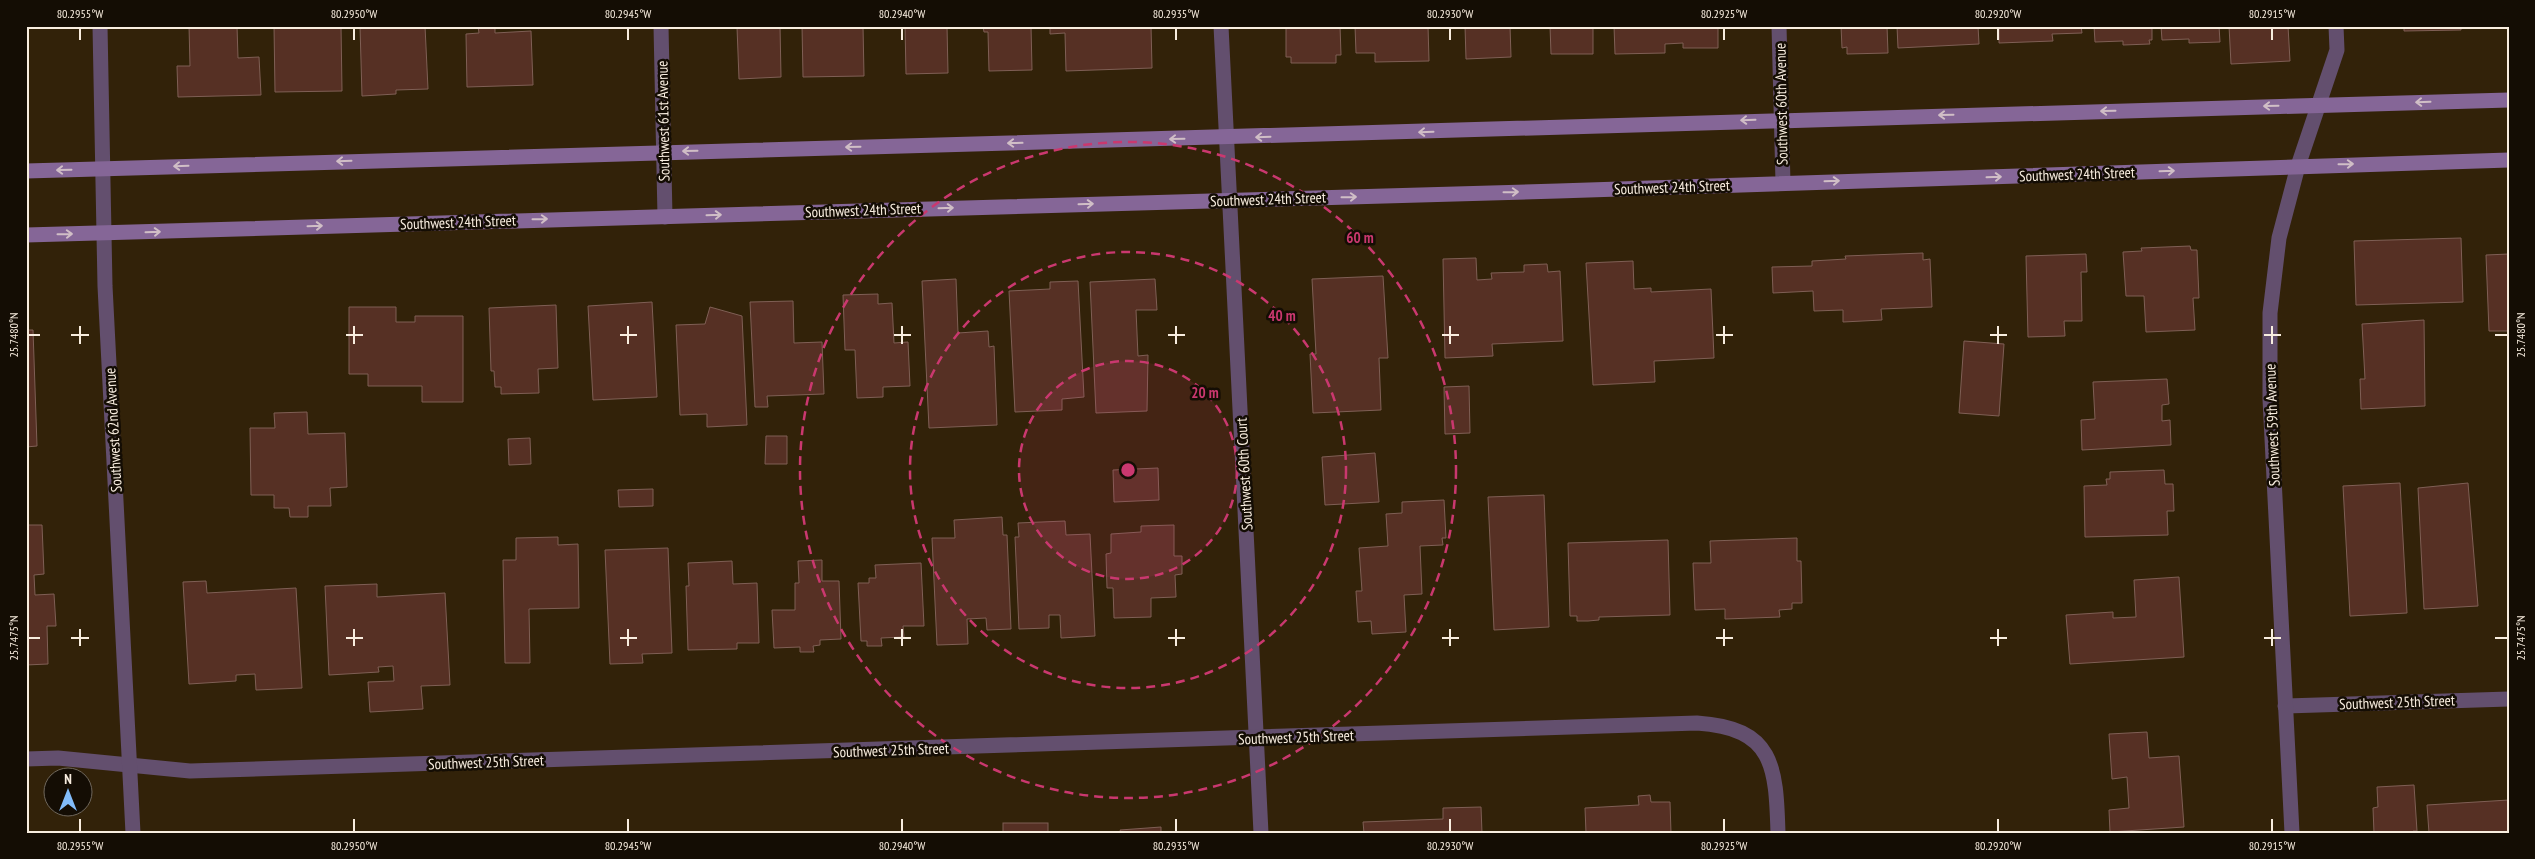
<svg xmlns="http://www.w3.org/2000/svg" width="2535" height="859" viewBox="0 0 2535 859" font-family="'PT Sans Narrow',sans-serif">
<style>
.building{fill:#563024;stroke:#7f5f55}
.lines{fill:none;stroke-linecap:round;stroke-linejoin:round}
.minor{stroke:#634f6e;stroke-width:15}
.tertiary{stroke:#634f6e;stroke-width:15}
.secondary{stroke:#856697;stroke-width:15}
.oneway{stroke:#d0bec6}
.ticks{fill:none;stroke:#f8eddf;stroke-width:2}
.ring{fill:none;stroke:#ca386f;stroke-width:2.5;stroke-dasharray:9 6}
.labels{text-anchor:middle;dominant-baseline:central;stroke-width:5;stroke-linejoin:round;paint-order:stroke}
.street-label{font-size:15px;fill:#f8eddf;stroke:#140d04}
.centre{fill:#ca386f;stroke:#140d04;stroke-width:2.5}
.ring-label{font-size:15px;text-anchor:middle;font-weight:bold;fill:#ca386f;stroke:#140d04;stroke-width:5;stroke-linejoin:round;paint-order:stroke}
.neatline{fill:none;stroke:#f8eddf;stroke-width:2}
.ticks-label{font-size:12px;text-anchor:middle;fill:#f8eddf}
</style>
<rect width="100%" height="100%" fill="#322209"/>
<g class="building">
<polygon points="189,26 237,26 238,58 259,57 261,95 178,97 177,66 190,66"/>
<polygon points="274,26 341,26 342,91 275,92"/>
<polygon points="360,26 425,26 428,89 396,90 396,94 362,96"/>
<polygon points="478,26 495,26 495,33 531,31 533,85 467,87 466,34 479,33"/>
<polygon points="780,26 781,77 739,79 737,27"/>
<polygon points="802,26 863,26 864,76 803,77"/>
<polygon points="905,26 947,26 948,73 906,74"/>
<polygon points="983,26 1031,26 1032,70 989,71 988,32 984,32"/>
<polygon points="1050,26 1151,26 1152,68 1066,71 1065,33 1050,34"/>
<polygon points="1286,26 1340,26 1341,55 1336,55 1336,63 1291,63 1291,57 1286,57"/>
<polygon points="1355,26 1428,26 1429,61 1375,62 1375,53 1356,53"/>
<polygon points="1465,26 1510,26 1511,57 1466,59"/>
<polygon points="1550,26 1593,26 1593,54 1551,54"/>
<polygon points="1614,26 1718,26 1718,48 1683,48 1683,43 1665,44 1665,53 1615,54"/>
<polygon points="1841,26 1887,26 1888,53 1847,54 1847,47 1842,48"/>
<polygon points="1897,26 1978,26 1979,44 1898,48"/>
<polygon points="1999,26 2081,26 2082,33 2052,34 2053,41 1999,43"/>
<polygon points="2094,26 2152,26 2152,40 2149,40 2150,44 2123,45 2123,41 2095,42"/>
<polygon points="2161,26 2219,26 2220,42 2189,43 2189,39 2162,40"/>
<polygon points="2229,26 2288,26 2290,61 2231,64"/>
<polygon points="2404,26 2461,26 2461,30 2404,31"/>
<polygon points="2461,238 2463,302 2356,305 2354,241"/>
<polygon points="2190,246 2191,250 2197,250 2199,298 2193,298 2195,330 2146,332 2144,296 2126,296 2123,252 2142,251 2141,248"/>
<polygon points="1923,253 1923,260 1930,259 1932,307 1881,309 1882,320 1843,322 1843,310 1814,311 1813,291 1773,293 1772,267 1812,266 1812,261 1846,259 1845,256"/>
<polygon points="2086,254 2087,272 2081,272 2082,321 2064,321 2065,336 2028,337 2026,256"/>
<polygon points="2509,254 2509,331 2489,331 2486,255"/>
<polygon points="1476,258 1477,280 1492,279 1491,273 1524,272 1524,265 1547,264 1548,272 1560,271 1563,341 1492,344 1493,356 1445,358 1443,259"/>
<polygon points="1633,261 1634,289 1651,288 1651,292 1711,289 1714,358 1654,361 1655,382 1593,385 1586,263"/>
<polygon points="1383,276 1388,358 1379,358 1381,410 1313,413 1310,354 1316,354 1312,279"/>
<polygon points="956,279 958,333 988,331 989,347 994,346 997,425 929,428 922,281"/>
<polygon points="1155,279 1157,310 1136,310 1138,356 1148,355 1147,411 1096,413 1090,282"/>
<polygon points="1078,281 1084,397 1062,399 1062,410 1015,412 1009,291 1050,289 1050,282"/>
<polygon points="878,294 878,304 892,303 894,343 908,342 910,386 883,387 883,397 857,398 855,350 845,350 843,295"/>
<polygon points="793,301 794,343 822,342 824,394 767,396 768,407 755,407 750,302"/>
<polygon points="652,302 657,397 593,400 588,306"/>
<polygon points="556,305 558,368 538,369 539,393 501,394 501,387 495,387 494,371 491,371 489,308"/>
<polygon points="349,307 396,307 396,322 415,322 415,316 463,316 463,402 422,402 422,386 368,386 368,374 349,374"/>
<polygon points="710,307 742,316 747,425 707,427 707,414 680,415 676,325 705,324"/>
<polygon points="2424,320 2425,406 2361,409 2360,379 2365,379 2362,324"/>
<polygon points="26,330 33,330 37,446 26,447"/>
<polygon points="1964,341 2004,344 1999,416 1959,413"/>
<polygon points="2167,379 2169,404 2162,405 2162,421 2170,420 2171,445 2082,450 2081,420 2095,419 2093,382"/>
<polygon points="1469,386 1470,433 1445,434 1444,387"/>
<polygon points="307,412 308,434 345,433 347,487 330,488 331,506 308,506 308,517 290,517 289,508 274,508 274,495 251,495 250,428 275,428 274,413"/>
<polygon points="766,436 787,436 787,464 765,464"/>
<polygon points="530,438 531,464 509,465 508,439"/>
<polygon points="1375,453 1379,502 1325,505 1322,457"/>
<polygon points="1158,468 1159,500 1114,502 1113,470"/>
<polygon points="2164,470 2165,484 2173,484 2174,511 2167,511 2168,535 2085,537 2084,486 2107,485 2106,479 2110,479 2110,472"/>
<polygon points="2400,483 2407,613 2350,616 2343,486"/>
<polygon points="2468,483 2478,606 2424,609 2418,488"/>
<polygon points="653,489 653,506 619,507 618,490"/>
<polygon points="1544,495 1549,627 1494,630 1488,497"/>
<polygon points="1444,500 1446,538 1442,538 1443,545 1420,546 1422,594 1404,595 1406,632 1372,634 1371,621 1358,622 1356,591 1362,591 1359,548 1388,546 1386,514 1402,513 1402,502"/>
<polygon points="1002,517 1003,535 1007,535 1011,629 987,630 986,618 967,619 968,644 937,645 932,538 955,538 954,520"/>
<polygon points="1065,521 1066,535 1090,534 1095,636 1061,638 1060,615 1049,615 1049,628 1019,629 1015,537 1019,537 1018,523"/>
<polygon points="26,525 42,525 44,574 34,575 35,595 54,594 56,626 47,626 48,664 26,665"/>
<polygon points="1174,525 1174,556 1182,556 1182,574 1175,575 1176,597 1151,598 1151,617 1114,618 1113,588 1107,588 1106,554 1111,553 1111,534 1141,532 1141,526"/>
<polygon points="558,537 558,545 578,544 579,608 529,609 530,663 505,663 503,560 516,560 516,538"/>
<polygon points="1797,538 1797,561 1801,561 1802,603 1792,603 1792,609 1779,610 1780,617 1725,619 1725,609 1695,610 1693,563 1711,563 1710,541"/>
<polygon points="1668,540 1670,615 1599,617 1599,620 1588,621 1577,621 1577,616 1570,616 1568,543"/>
<polygon points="668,548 672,653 642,654 643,663 610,664 605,550"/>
<polygon points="822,560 822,581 839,581 841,639 820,640 820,645 813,646 814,652 800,652 800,647 774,648 772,610 795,610 795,583 799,583 798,561"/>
<polygon points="732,561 733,584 757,583 759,643 737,643 737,649 688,650 686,586 689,586 688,563"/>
<polygon points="921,563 924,626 903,626 904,637 881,638 882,646 867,646 867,641 861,641 858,583 869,583 869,578 876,578 875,565"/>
<polygon points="2179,577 2184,657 2070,664 2066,615 2113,612 2113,618 2136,617 2134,580"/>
<polygon points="206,581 207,593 296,588 302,688 256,690 255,674 236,675 236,681 189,684 183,582"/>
<polygon points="377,584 377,597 445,593 450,685 421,686 423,709 370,712 368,682 394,681 393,666 378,667 379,672 329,675 325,586"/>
<polygon points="2147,732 2149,758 2179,756 2184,827 2110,832 2109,810 2129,808 2127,777 2112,779 2109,734"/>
<polygon points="2414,785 2417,831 2413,831 2413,833 2374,833 2373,808 2378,807 2377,787"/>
<polygon points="1650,795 1651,802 1670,802 1671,833 1586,833 1585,808 1639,805 1638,796"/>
<polygon points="2509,800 2509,833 2429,833 2427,805"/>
<polygon points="1481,807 1482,833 1364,833 1363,822 1443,819 1443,808"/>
<rect x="1003" y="823" width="45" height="10"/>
<polygon points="1161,827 1161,833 1121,833 1120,830"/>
</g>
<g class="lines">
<g class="minor">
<polyline points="661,26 665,217"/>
<polyline points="1221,26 1261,833"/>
<polyline points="1779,26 1783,183"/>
<polyline points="2285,706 2509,699"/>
<path d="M26 759 58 758 190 771 1697 723C1774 728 1776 766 1778 833"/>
<polyline points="2292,833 2270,399 2270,313 2279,238 2298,166 2337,50 2336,26"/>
</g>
<polyline class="tertiary" points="100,26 105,286 133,833"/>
<g class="secondary">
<polyline points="26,171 2509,100"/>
<polyline points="26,235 1558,191 2509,160"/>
</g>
</g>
<defs><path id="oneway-shaft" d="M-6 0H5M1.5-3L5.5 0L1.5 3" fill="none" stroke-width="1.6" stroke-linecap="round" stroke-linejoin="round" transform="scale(1.25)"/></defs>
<g class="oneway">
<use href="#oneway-shaft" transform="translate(2423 102) rotate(178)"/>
<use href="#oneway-shaft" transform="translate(2271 106) rotate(179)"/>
<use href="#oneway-shaft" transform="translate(2108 111) rotate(179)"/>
<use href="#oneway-shaft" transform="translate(1946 115) rotate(179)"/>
<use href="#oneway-shaft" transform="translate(1748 120) rotate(178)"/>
<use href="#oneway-shaft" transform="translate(1426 132) rotate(178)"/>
<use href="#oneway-shaft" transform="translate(1263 137) rotate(178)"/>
<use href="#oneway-shaft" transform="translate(1177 139) rotate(179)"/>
<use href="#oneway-shaft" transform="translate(1015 143) rotate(179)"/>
<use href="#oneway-shaft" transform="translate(853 147) rotate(179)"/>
<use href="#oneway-shaft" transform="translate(690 151) rotate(179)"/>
<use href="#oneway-shaft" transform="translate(344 161) rotate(178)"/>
<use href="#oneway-shaft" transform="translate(2346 164) rotate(-1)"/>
<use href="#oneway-shaft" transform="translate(181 166) rotate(178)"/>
<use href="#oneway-shaft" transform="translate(64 170) rotate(179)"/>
<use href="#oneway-shaft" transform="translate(2167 171) rotate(-2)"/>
<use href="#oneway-shaft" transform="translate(1994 177) rotate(-2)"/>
<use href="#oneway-shaft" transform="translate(1832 181) rotate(-2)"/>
<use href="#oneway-shaft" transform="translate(1511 192) rotate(-1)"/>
<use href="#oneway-shaft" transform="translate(1349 197) rotate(-1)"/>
<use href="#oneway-shaft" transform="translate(1086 204) rotate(-2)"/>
<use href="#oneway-shaft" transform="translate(946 208) rotate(-2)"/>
<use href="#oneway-shaft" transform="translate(714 215) rotate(-2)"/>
<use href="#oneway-shaft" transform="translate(540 219) rotate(-1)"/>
<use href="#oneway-shaft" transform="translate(315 226) rotate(-2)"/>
<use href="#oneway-shaft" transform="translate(153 232) rotate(-2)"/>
<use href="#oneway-shaft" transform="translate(65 234) rotate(-1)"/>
</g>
<path class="ticks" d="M80 28V40M354 28V40M628 28V40M902 28V40M1176 28V40M1450 28V40M1724 28V40M1998 28V40M2272 28V40M80 326V344M354 326V344M628 326V344M902 326V344M1176 326V344M1450 326V344M1724 326V344M1998 326V344M2272 326V344M28 335H40M71 335H89M346 335H363M620 335H637M894 335H911M1168 335H1185M1442 335H1459M1716 335H1733M1990 335H2007M2264 335H2281M2495 335H2508M80 629V646M354 629V646M628 629V646M902 629V646M1176 629V646M1450 629V646M1724 629V646M1998 629V646M2272 629V646M28 638H40M71 638H89M346 638H363M620 638H637M894 638H911M1168 638H1185M1442 638H1459M1716 638H1733M1990 638H2007M2264 638H2281M2495 638H2508M80 819V832M354 819V832M628 819V832M902 819V832M1176 819V832M1450 819V832M1724 819V832M1998 819V832M2272 819V832"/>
<circle cx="1128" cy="470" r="109" fill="#ca386f" fill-opacity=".12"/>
<g class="ring">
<circle cx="1128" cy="470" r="109"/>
<circle cx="1128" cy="470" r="218"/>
<circle cx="1128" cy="470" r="328"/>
</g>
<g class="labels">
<g class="street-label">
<text transform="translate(1781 104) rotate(-91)">Southwest 60th Avenue</text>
<text transform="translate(663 121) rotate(-91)">Southwest 61st Avenue</text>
<text transform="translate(2077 174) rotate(-2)">Southwest 24th Street</text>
<text transform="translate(1672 187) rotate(-2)">Southwest 24th Street</text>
<text transform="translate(1268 199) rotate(-2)">Southwest 24th Street</text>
<text transform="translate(863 210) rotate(-2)">Southwest 24th Street</text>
<text transform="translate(458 222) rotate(-2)">Southwest 24th Street</text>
<text transform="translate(2272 425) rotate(-92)">Southwest 59th Avenue</text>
<text transform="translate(113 430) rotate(-93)">Southwest 62nd Avenue</text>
<text transform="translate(1244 474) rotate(-93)">Southwest 60th Court</text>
<text transform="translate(2397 702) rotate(-2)">Southwest 25th Street</text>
<text transform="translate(1296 737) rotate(-2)">Southwest 25th Street</text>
<text transform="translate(891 750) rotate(-2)">Southwest 25th Street</text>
<text transform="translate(486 762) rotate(-2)">Southwest 25th Street</text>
</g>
</g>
<circle cx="1128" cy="470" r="8" class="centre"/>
<g class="ring-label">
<text x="1360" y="243">60 m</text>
<text x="1282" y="321">40 m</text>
<text x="1205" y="398">20 m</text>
</g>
<rect width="2535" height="859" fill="none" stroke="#140d04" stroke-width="55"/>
<g transform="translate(68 792)"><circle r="24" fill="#140d04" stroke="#6f675c"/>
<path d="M0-4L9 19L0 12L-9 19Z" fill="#82bcfa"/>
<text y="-8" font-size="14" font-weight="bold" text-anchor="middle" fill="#f8eddf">N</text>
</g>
<rect x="28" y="28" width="2480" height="804" class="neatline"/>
<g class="ticks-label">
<text x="80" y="18">80.2955°W</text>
<text x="354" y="18">80.2950°W</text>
<text x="628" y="18">80.2945°W</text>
<text x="902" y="18">80.2940°W</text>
<text x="1176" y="18">80.2935°W</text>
<text x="1450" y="18">80.2930°W</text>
<text x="1724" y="18">80.2925°W</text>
<text x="1998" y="18">80.2920°W</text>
<text x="2272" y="18">80.2915°W</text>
<text transform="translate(14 335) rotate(-90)" y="4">25.7480°N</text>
<text transform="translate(2521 335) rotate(-90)" y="4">25.7480°N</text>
<text transform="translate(14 638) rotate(-90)" y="4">25.7475°N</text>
<text transform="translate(2521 638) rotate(-90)" y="4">25.7475°N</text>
<text x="80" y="850">80.2955°W</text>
<text x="354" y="850">80.2950°W</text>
<text x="628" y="850">80.2945°W</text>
<text x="902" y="850">80.2940°W</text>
<text x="1176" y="850">80.2935°W</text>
<text x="1450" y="850">80.2930°W</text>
<text x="1724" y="850">80.2925°W</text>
<text x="1998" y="850">80.2920°W</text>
<text x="2272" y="850">80.2915°W</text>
</g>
</svg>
